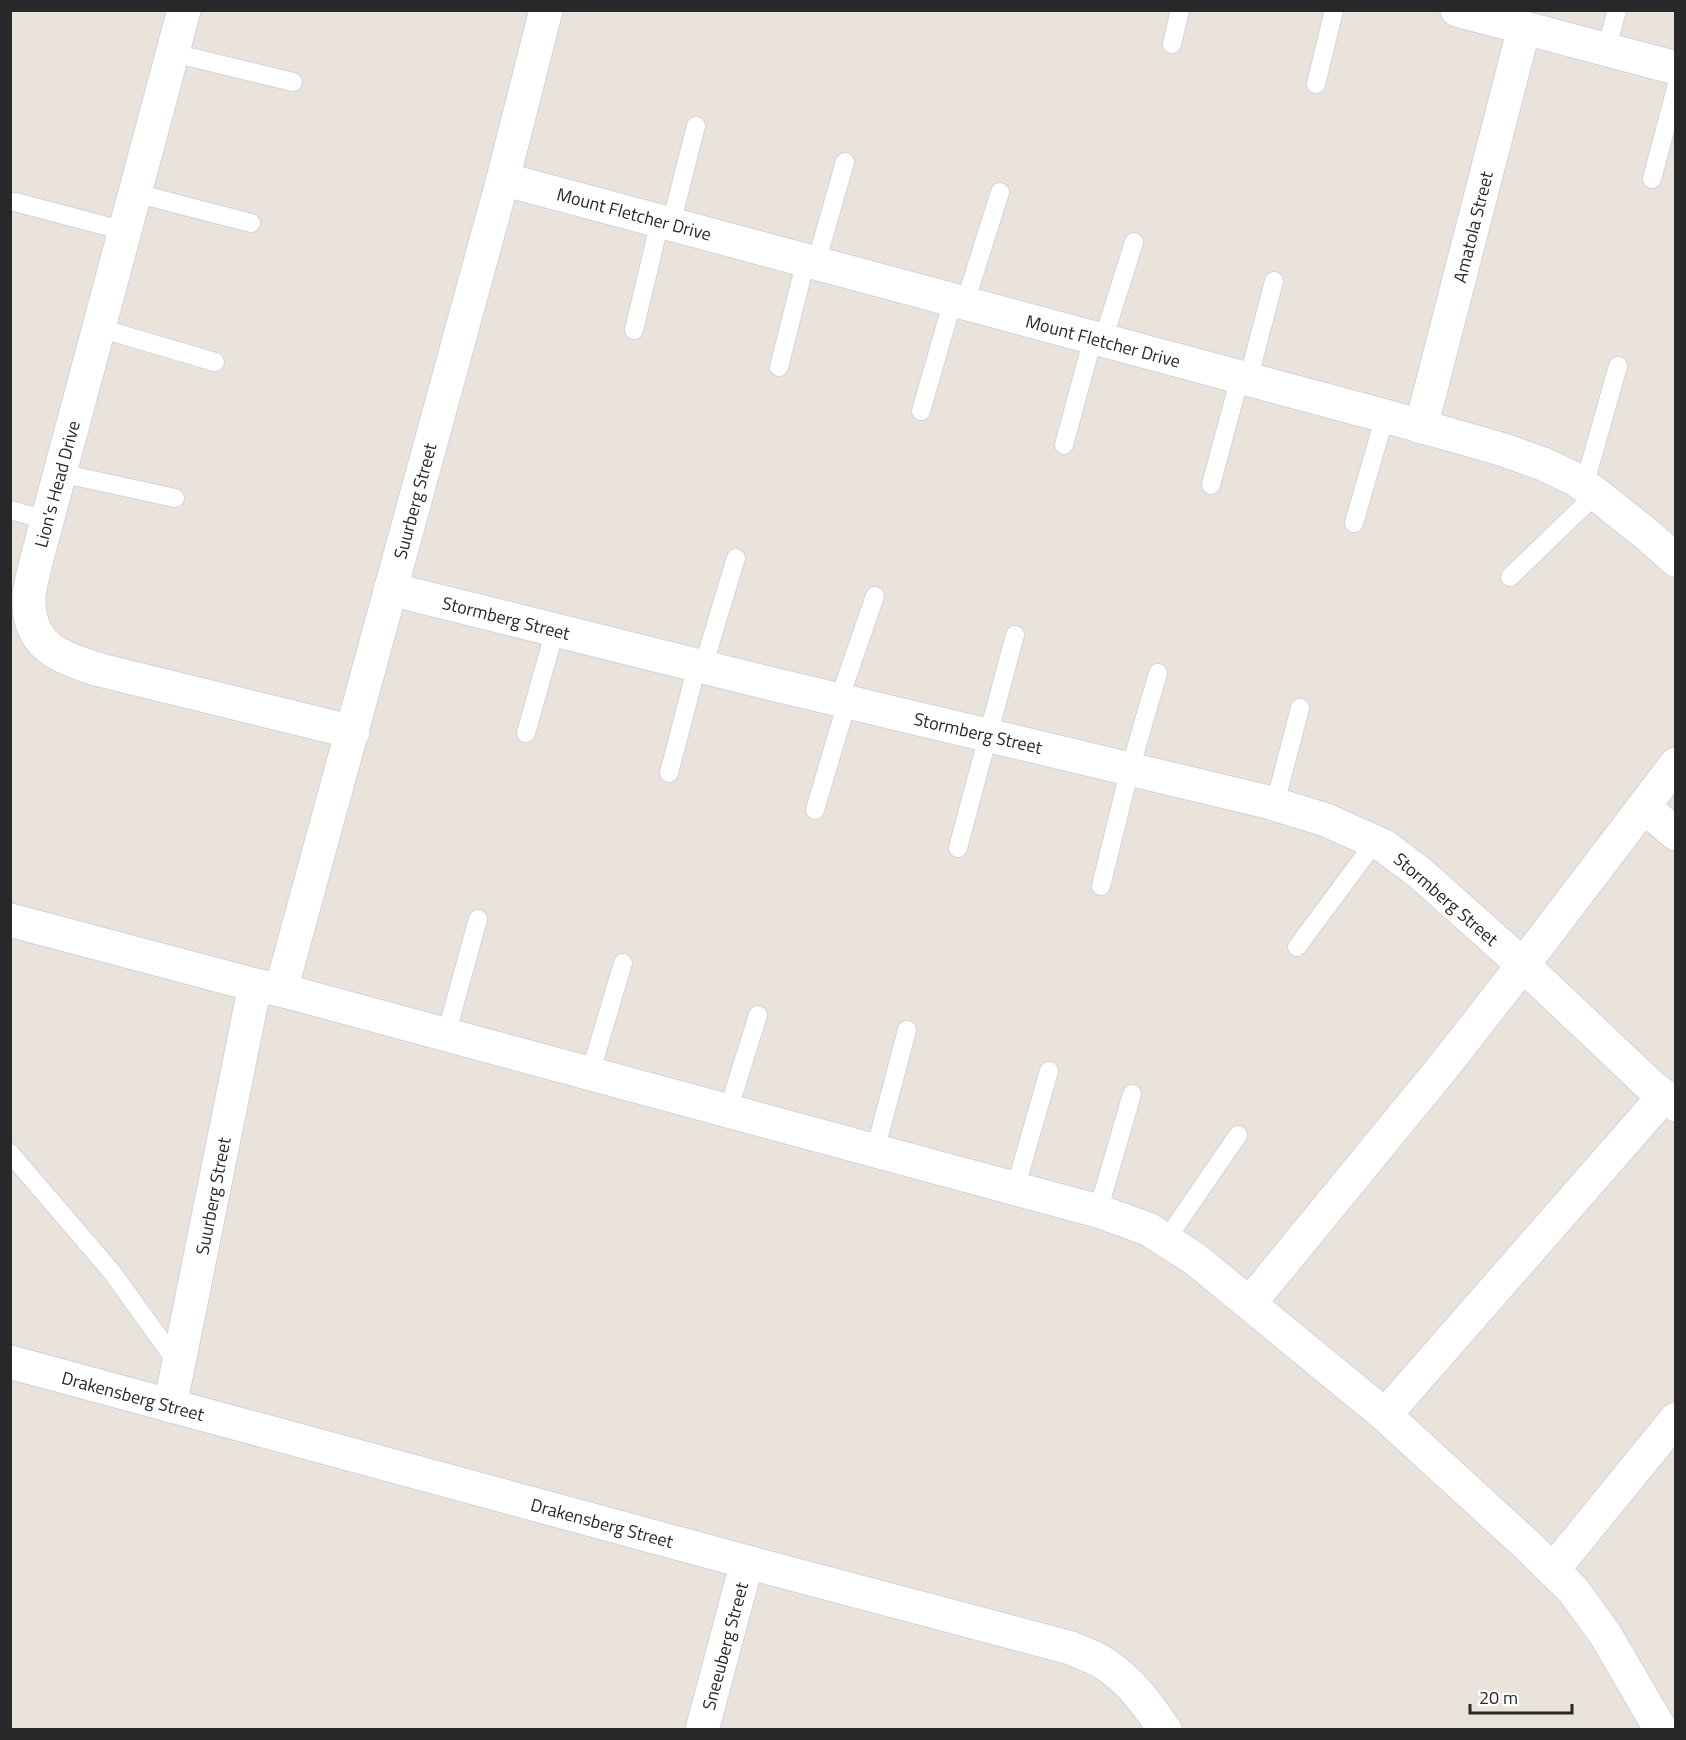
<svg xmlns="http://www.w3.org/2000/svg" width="1686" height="1740" viewBox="0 0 1686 1740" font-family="'Titillium Web',sans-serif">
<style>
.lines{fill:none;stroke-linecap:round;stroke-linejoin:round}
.service-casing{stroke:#d1d3e0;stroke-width:20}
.minor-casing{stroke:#d1d3e0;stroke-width:35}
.service{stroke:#fff;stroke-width:18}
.minor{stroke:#fff;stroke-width:33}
.labels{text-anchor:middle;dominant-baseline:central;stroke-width:5;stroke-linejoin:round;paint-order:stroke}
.street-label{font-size:18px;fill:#282828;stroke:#fff}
</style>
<rect width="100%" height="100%" fill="#e9e3db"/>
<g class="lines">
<g class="service-casing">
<g id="service">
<polyline points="1172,44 1180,10"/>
<polyline points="1606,50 1617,10"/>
<polyline points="173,53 293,82"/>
<polyline points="1316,84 1334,10"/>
<polyline points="1652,179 1676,88"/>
<polyline points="135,193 251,223"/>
<polyline points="15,202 125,231"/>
<polyline points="671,224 696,126"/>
<polyline points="816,263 845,162"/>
<polyline points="965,303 1000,192"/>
<polyline points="99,328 215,362"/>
<polyline points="634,330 660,221"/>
<polyline points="1103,340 1134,242"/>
<polyline points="779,367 806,260"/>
<polyline points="1248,380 1274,281"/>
<polyline points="921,411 953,300"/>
<polyline points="1064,445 1093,338"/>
<polyline points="60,473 175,498"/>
<polyline points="1211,485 1240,377"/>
<polyline points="1584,486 1618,366"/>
<polyline points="10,510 47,520"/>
<polyline points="1354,523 1385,416"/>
<polyline points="1510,577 1596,494"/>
<polyline points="703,667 736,558"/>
<polyline points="839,700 875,596"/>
<polyline points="526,733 555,630"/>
<polyline points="669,773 697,666"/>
<polyline points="1275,804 1300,708"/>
<polyline points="815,810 847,702"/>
<polyline points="958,848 1015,635"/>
<polyline points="1101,886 1130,769 1158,673"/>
<polyline points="1297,947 1375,842"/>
<polyline points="446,1035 478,919"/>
<polyline points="590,1074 623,963"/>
<polyline points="728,1111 758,1015"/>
<polyline points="875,1151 907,1030"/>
<polyline points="10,1153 111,1271 179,1365"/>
<polyline points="1015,1189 1049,1071"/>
<polyline points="1098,1211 1132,1094"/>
<polyline points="1166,1240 1238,1135"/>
</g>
</g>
<g class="minor-casing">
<g id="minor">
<path d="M184 10 35 566C33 577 29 588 29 598 28 648 60 657 100 670L353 732"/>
<polyline points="1457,10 1676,68"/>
<polyline points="503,179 1385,416 1504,450 1543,464 1575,479 1596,494 1645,533 1676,560"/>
<polyline points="1421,427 1524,28"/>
<polyline points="390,589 768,683 1268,802 1326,820 1384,846 1420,873 1523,965 1652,1087 1676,1105"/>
<polyline points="1644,807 1676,834"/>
<polyline points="10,920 255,985 281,990 1098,1211 1148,1229 1195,1259 1385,1415 1527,1545 1573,1590 1605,1634 1661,1730"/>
<polyline points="281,990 503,179 546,10"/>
<polyline points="1250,1303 1444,1066 1523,965 1676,764"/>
<path d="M10 1362 747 1562 1071 1648C1082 1653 1095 1657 1105 1664 1131 1681 1148 1705 1165 1730"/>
<polyline points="170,1406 255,985"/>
<polyline points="1385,1415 1664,1096"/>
<polyline points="1553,1570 1676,1419"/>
<polyline points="702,1730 747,1562"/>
</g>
</g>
<use href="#service" class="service"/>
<use href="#minor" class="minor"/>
</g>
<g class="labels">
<g class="street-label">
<text transform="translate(634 214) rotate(15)">Mount Fletcher Drive</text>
<text transform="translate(1473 227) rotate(-76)">Amatola Street</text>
<text transform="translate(1103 341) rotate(15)">Mount Fletcher Drive</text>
<text transform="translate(57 484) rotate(-75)">Lion's Head Drive</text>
<text transform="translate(415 501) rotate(-75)">Suurberg Street</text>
<text transform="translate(506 618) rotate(14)">Stormberg Street</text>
<text transform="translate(978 733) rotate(13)">Stormberg Street</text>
<text transform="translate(1446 899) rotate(41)">Stormberg Street</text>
<text transform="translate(213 1196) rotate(-79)">Suurberg Street</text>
<text transform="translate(133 1396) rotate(15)">Drakensberg Street</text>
<text transform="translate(602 1523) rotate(15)">Drakensberg Street</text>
<text transform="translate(725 1646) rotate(-75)">Sneeuberg Street</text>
</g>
</g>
<rect width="1686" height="1740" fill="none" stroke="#282828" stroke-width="24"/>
<path d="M1470 1704v9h102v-9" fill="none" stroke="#282828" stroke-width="3"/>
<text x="1479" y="1704" font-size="18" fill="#282828" stroke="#ffffff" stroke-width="4.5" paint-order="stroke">20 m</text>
</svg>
